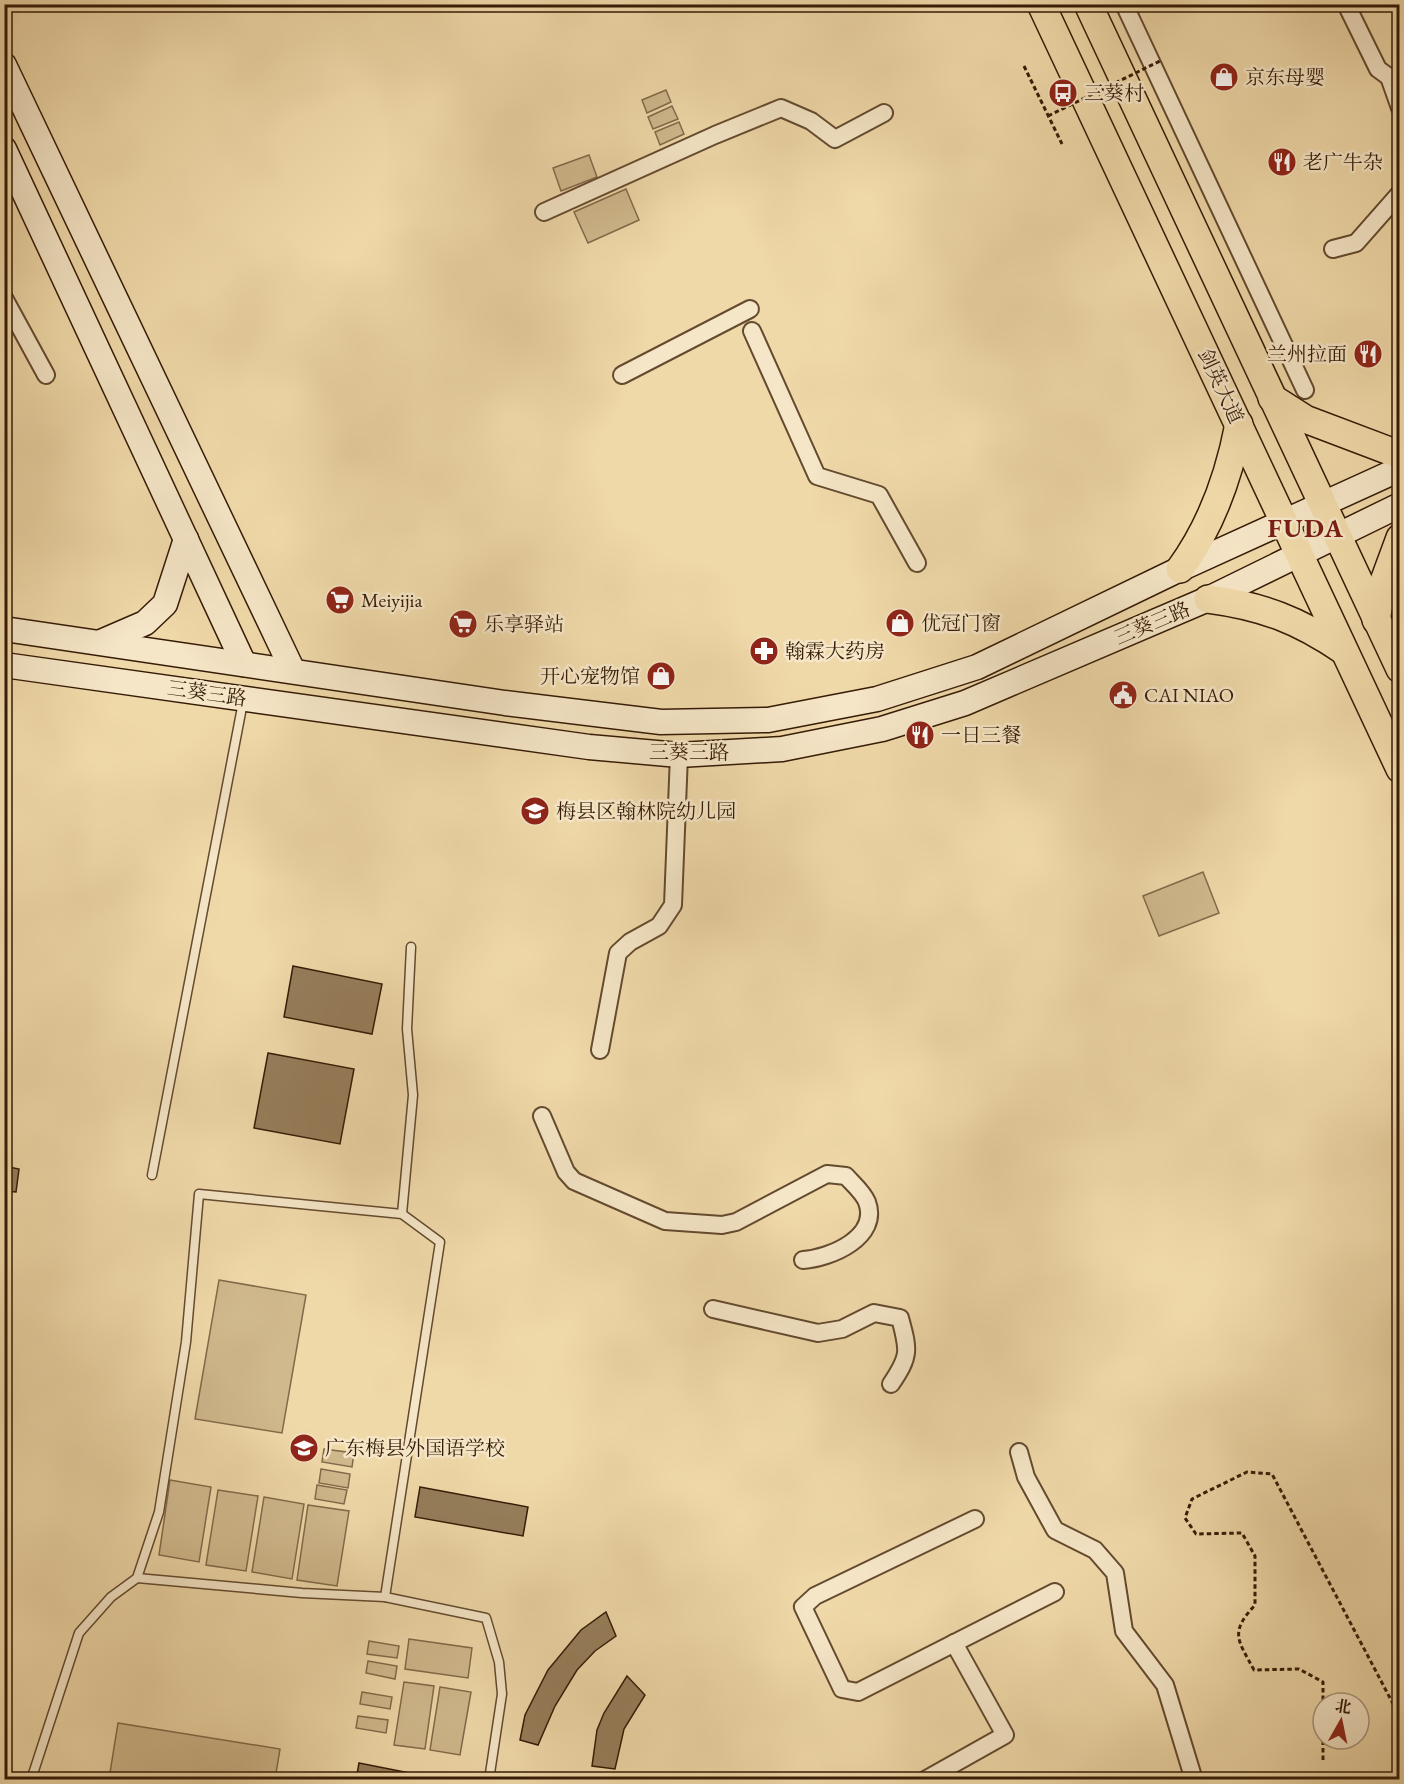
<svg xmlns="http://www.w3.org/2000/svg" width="1404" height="1784" viewBox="0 0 1404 1784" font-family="'EB Garamond','Noto Serif SC',serif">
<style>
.green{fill:#d0b98d;stroke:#826a4a;stroke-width:1.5}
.building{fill:#967e5b;stroke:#351b06;stroke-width:1.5}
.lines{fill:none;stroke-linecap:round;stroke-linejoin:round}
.lane-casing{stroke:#644a2f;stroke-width:11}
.street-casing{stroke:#644a2f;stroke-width:20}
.secondary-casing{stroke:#351b06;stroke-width:27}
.primary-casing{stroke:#351b06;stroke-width:30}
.path{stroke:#351b06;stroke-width:3;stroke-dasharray:4.5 3;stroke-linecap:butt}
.lane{stroke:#f5e6c7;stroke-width:8}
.street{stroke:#f5e6c7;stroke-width:16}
.secondary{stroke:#f5e6c7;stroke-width:24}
.primary{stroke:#f0d9a9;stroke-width:27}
.path-bridge{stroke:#351b06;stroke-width:3;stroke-dasharray:4.5 3;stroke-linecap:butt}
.labels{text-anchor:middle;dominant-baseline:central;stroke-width:5;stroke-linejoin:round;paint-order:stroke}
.poi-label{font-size:20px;fill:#351b06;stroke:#f5e6c7;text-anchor:start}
.street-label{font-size:20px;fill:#351b06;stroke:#f5e6c7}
.district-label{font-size:26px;font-weight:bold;letter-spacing:1.5px;fill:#7a1f14;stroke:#f5e6c7}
</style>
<rect width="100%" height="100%" fill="#f0d9a9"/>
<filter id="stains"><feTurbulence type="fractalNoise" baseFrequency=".00333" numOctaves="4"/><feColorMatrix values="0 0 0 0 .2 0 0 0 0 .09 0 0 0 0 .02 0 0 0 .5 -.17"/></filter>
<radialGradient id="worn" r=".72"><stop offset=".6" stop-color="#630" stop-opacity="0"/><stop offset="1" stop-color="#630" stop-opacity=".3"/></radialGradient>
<g class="green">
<polygon points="666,90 671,102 647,113 642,100"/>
<polygon points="672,106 678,119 653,129 648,117"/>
<polygon points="679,122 684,134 660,145 655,132"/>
<polygon points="589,155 597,177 561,191 553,168"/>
<polygon points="626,189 639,220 588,243 574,212"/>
<polygon points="1203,872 1219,913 1159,936 1143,896"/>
<polygon points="219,1280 306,1295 282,1433 195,1419"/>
<polygon points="324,1449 354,1453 352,1467 322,1462"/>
<polygon points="321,1469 350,1474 348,1488 319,1483"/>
<polygon points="170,1480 211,1487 199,1562 159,1555"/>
<polygon points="317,1485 347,1490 344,1504 315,1499"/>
<polygon points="218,1490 258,1496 246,1571 206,1565"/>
<polygon points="264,1497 304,1504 292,1579 252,1572"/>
<polygon points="308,1505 349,1511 337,1586 297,1580"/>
<polygon points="409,1639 472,1648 468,1678 405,1669"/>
<polygon points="369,1641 399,1646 397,1658 367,1654"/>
<polygon points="368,1661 397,1666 395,1679 366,1673"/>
<polygon points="404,1682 434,1686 425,1749 394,1745"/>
<polygon points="440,1687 471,1692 460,1755 430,1750"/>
<polygon points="362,1692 392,1697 390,1709 360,1704"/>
<polygon points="358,1716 388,1720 386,1733 356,1728"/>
<polygon points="118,1723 280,1749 275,1779 109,1779"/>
</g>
<g class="building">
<polygon points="293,966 382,984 372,1034 284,1017"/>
<polygon points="268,1053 354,1069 340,1144 254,1128"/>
<polygon points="4,1166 19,1169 16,1192 4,1191"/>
<polygon points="420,1487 528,1507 523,1536 415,1517"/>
<polygon points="606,1612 616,1636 595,1651 577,1670 555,1706 538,1745 520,1740 525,1715 548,1670 581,1630"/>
<polygon points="627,1676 645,1695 624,1729 615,1769 592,1766 597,1730 604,1713"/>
<polygon points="359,1763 445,1780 356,1780"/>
</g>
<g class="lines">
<g class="lane-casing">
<g id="lane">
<polyline points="152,1175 243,702"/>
<polyline points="402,1214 413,1095 407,1029 411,947"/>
<polyline points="137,1578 302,1593 385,1597 486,1618 499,1662 502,1694 489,1780"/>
<polyline points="31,1780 79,1633 111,1597 137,1578 159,1512 186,1342 199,1194 402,1214 440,1242 385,1597"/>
</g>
</g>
<g class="street-casing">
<g id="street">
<polyline points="1124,4 1305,390"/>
<polyline points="1346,4 1378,69 1389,77 1400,75"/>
<polyline points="1389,77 1400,108"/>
<polyline points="544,212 715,135 781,108 811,121 835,139 884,113"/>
<polyline points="1333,249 1356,243 1400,193"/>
<polyline points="4,298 46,375"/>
<polyline points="752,331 817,476 879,495 917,563"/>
<polyline points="622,375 750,309"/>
<polyline points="600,1050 618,953 630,942 659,926 673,905 679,755"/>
<path d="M542 1116 566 1172 574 1181 665 1221 722 1225 736 1222 827 1174 846 1176C852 1183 863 1192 867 1202 880 1237 831 1258 803 1260"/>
<path d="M713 1309 818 1333 842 1329 874 1313 900 1318C909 1351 910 1356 891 1384"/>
<polyline points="1019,1452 1026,1477 1055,1530 1095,1550 1115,1573 1124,1631 1165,1685 1194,1780"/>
<polyline points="975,1519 815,1596 803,1607 842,1689 858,1692 1055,1592"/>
<polyline points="925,1780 1005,1735 954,1643"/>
</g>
</g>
<g class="secondary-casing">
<g id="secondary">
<polyline points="4,65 293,671"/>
<polyline points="4,149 244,664"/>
<polyline points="4,629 505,703 661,722 768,720 877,699 977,667 1180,569 1400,469"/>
<polyline points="101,642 145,623 165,604 186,539"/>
<polyline points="4,665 589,747 679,755 782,749 882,729 965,703 1208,599 1400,505"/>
</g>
</g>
<g class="primary-casing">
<g id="primary">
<polyline points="1041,4 1400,769"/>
<polyline points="1088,4 1400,669"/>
<polyline points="1272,398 1305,419 1400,455"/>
<path d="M1180 569C1212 525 1229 477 1239 424"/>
<path d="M1208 599C1262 606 1299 620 1344 651"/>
<polyline points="1376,620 1383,584 1400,538"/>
</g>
</g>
<g class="path">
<polyline points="1024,66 1062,144"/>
<path d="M1323 1760V1682L1299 1669 1254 1670C1238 1640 1229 1633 1255 1605V1556L1242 1533 1196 1534 1185 1518 1192 1499 1247 1472 1272 1474 1400 1717"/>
</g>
<use href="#lane" class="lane"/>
<use href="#street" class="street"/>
<use href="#secondary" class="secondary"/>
<use href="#primary" class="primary"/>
<polyline class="path-bridge" points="1048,116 1162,60"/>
</g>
<defs>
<g id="shop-disc" transform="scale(1.5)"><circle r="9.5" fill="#8f2418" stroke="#f5e6c7"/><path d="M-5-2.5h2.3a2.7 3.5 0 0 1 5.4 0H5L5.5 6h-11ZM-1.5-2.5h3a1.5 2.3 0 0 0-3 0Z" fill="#fff"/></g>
<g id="bus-disc" transform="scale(1.5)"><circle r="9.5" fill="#8f2418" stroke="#f5e6c7"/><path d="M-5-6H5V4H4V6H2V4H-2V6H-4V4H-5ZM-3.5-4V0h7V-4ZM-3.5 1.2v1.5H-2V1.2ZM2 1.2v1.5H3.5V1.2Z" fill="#fff"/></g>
<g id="restaurant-disc" transform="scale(1.5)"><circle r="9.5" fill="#8f2418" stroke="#f5e6c7"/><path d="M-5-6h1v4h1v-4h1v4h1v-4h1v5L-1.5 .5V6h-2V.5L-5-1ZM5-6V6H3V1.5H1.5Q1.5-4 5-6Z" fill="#fff"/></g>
<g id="supermarket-disc" transform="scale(1.5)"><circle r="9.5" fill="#8f2418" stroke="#f5e6c7"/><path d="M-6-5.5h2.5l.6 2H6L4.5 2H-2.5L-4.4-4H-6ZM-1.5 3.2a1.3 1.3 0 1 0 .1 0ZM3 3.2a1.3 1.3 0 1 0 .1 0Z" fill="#fff"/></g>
<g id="pharmacy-disc" transform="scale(1.5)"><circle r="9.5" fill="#8f2418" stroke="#f5e6c7"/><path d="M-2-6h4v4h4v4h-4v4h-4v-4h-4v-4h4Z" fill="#fff"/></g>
<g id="civic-disc" transform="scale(1.5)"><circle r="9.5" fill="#8f2418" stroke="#f5e6c7"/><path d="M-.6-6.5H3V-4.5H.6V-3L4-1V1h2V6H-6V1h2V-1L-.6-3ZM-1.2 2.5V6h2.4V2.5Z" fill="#fff"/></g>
<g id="school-disc" transform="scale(1.5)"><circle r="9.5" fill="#8f2418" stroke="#f5e6c7"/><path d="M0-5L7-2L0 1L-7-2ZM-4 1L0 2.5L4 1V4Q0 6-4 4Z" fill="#fff"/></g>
</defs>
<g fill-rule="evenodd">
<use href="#shop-disc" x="1224" y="77"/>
<use href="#bus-disc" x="1063" y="93"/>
<use href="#restaurant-disc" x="1282" y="162"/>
<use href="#restaurant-disc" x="1368" y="354"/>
<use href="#supermarket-disc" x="340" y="600"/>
<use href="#shop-disc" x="900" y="623"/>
<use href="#supermarket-disc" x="463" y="624"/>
<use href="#pharmacy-disc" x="764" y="651"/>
<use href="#shop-disc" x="661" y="676"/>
<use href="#civic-disc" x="1123" y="695"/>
<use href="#restaurant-disc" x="920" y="735"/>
<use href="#school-disc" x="535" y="811"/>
<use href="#school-disc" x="304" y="1448"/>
</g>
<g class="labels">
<g class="poi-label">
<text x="1245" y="77">京东母婴</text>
<text x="1084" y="93">三葵村</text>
<text x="1303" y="162">老广牛杂</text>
<text x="1347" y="354" text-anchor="end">兰州拉面</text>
<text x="361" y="600">Meiyijia</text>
<text x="921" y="623">优冠门窗</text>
<text x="484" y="624">乐享驿站</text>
<text x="785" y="651">翰霖大药房</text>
<text x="640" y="676" text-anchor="end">开心宠物馆</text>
<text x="1144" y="695">CAI NIAO</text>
<text x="941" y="735">一日三餐</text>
<text x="556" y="811">梅县区翰林院幼儿园</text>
<text x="325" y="1448">广东梅县外国语学校</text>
</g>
<g class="street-label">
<text transform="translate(1221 386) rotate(65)">剑英大道</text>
<text transform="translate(1152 623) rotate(-23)">三葵三路</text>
<text transform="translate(207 693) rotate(8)">三葵三路</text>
<text x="689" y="752">三葵三路</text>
</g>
<g class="district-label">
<text x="1306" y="528">FUDA</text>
</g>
</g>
<rect width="1404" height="1784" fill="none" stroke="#f0d9a9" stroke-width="24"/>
<rect x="6" y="6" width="1392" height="1772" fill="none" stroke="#351b06" stroke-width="3"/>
<rect x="12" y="12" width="1380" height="1760" fill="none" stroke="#351b06" stroke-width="1.5"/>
<g transform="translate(1341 1721) rotate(9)"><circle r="28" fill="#f5e6c7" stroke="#a8957a" stroke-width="1.5"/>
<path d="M0-4.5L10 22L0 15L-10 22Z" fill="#8f2418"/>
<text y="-9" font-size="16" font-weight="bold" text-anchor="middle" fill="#351b06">北</text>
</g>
<rect width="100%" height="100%" filter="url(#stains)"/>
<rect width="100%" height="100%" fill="url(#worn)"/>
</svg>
